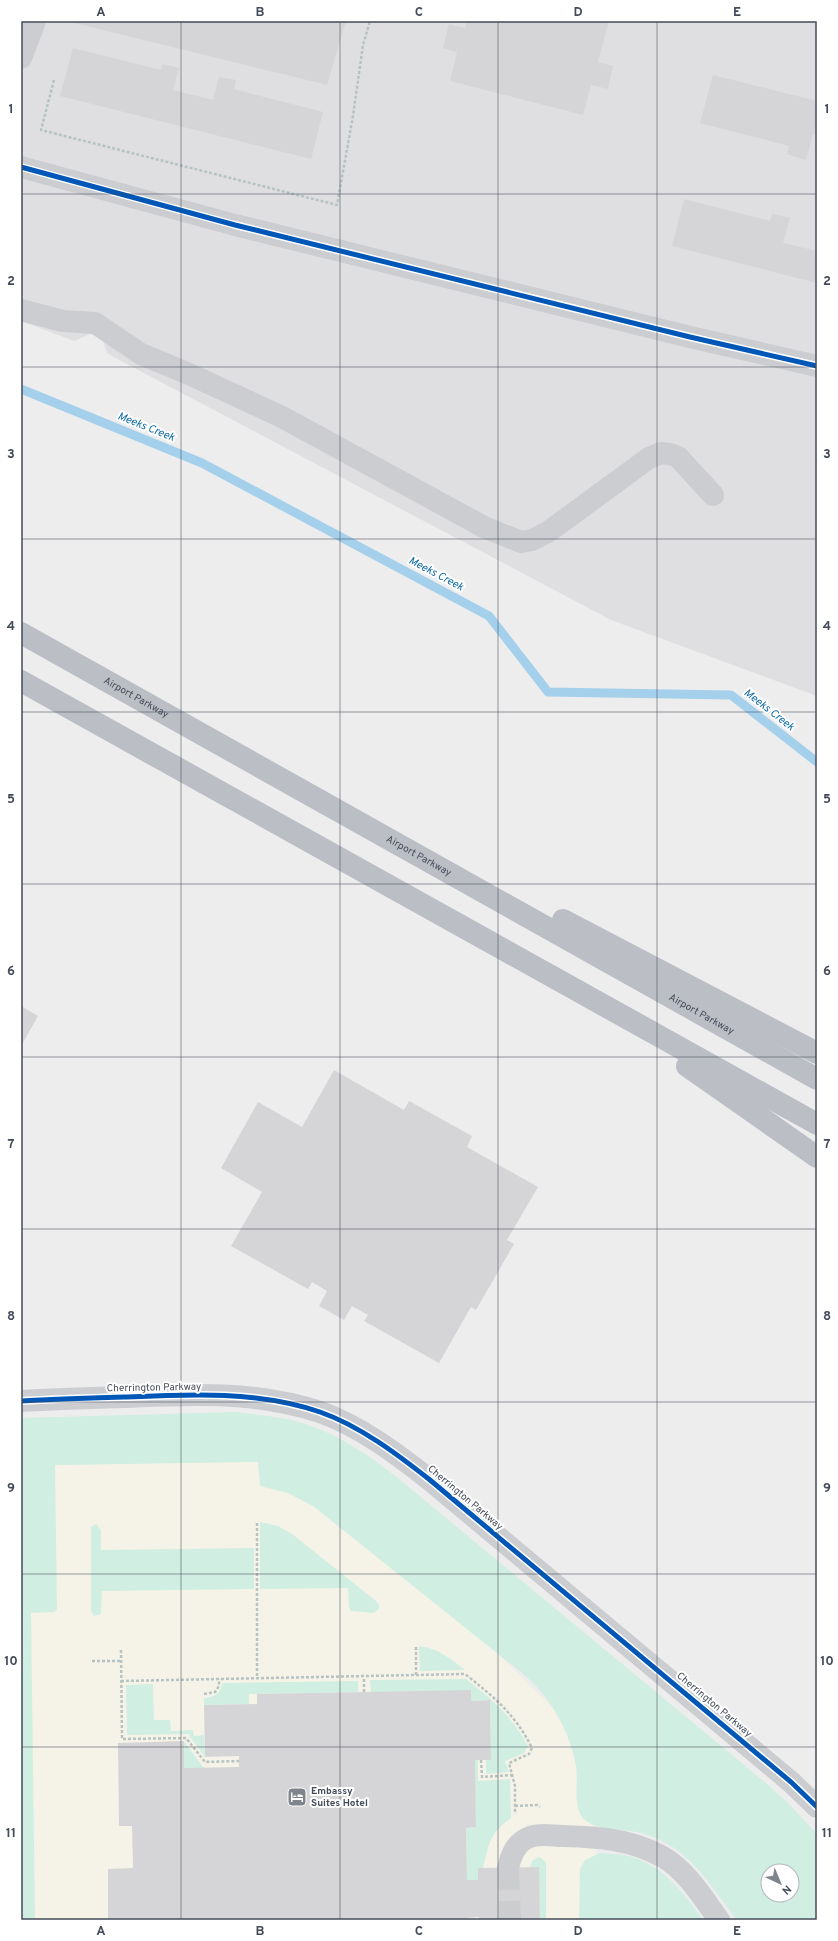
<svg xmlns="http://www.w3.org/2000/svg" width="838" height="1941" viewBox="0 0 838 1941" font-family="Overpass,sans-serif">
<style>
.commercial{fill:#f5f3e8}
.airport{fill:#dfdfe2}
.green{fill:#d0eee1;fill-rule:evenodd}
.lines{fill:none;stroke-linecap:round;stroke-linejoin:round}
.stream{stroke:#a4d0ec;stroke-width:9}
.building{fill:#d5d5d7}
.minor-tunnel{stroke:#cccdcf;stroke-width:22;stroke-dasharray:22 11;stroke-linecap:butt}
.path{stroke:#b7c2c2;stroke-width:2.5;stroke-dasharray:3 2;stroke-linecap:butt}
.minor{stroke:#cbcdd1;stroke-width:22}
.highway{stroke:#bbbec5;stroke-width:22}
.cycleway-casing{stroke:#fff;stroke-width:8}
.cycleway{stroke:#0057b8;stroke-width:5}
.grid{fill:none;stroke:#444b59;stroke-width:1;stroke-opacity:0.55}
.labels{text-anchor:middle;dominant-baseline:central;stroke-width:4;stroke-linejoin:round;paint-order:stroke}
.street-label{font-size:10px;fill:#444b59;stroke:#fff}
.poi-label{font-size:10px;font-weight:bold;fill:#444b59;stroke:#fff;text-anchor:start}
.water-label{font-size:11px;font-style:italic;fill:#0c69a5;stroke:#fff}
.neatline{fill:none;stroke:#444b59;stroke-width:1.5}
.grid-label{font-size:13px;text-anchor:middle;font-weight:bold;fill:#444b59}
</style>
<rect width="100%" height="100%" fill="#eeeded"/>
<polygon class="commercial" points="261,1453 450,1606 587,1742 601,1920 28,1920 25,1459"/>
<polygon class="airport" points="21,21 817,21 817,696 611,620 123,362 107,353 101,334 90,334 74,341 21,321"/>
<g class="green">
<path d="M235 1412C252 1414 270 1416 287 1419 332 1429 370 1455 405 1484L767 1784 788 1803 817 1834V1920H737C715 1892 695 1857 662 1841 654 1837 645 1833 636 1832 622 1829 594 1830 584 1819 572 1807 579 1782 576 1766 570 1732 552 1700 527 1677L313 1506 288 1493 260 1486 258 1462 55 1465 57 1609 54 1612 31 1613 35 1920H21V1418ZM768 1871H792V1895H768Z"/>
<polygon points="260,1522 278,1526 292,1534 376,1601 379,1605 379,1608 374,1613 351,1611 349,1606 348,1588 260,1589"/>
<polygon points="96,1524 101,1530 101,1550 254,1548 254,1589 102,1591 101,1614 94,1616 91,1611 91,1527"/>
<path d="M419 1646C438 1648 451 1659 465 1670L420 1671Z"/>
<path d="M466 1679C493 1700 511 1715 528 1746L524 1753 505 1761 509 1772 486 1774V1760L491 1759 490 1700 471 1701V1691L371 1692 370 1680Z"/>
<path d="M358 1681V1692L249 1694V1704L204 1705V1698C214 1697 221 1694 222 1683Z"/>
<polygon points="153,1684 154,1720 170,1720 171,1731 193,1730 194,1736 204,1735 205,1757 188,1734 127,1735 126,1685"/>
<polygon points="184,1741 204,1768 184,1768"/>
<path d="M475 1760H478V1781L510 1779 511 1818C482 1838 491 1853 478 1880H467L466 1828 476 1827Z"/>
<path d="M600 1853C608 1854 616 1853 624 1855 661 1862 683 1892 703 1920H579L580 1869 585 1860Z"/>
<polygon points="538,1857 541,1858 546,1863 546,1920 540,1920 539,1868 530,1868 532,1861"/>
</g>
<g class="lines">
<polyline class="stream" points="21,389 202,463 489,616 548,692 731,695 817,762"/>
</g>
<g class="building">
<polygon points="74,21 346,21 327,85 74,23"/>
<polygon points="466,21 609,21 598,62 613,66 608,89 591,85 583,115 450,81 457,52 443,48 449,24 465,28"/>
<polygon points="73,48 161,70 162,64 179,68 173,90 213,100 219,77 236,80 234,89 323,112 311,159 60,96"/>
<polygon points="713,75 817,101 817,135 813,134 806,160 787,154 789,146 700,123"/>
<polygon points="684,199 770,221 772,214 790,218 783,243 817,251 817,283 672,246"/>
<polygon points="21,1006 38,1016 21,1046"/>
<polygon points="334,1070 404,1110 409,1101 472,1136 467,1147 538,1187 507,1240 514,1244 476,1310 471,1307 439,1363 364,1321 368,1315 352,1306 344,1320 319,1306 327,1291 312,1282 308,1289 231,1246 262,1192 221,1168 258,1102 302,1127"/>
<polygon points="471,1690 471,1701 490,1700 491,1760 475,1760 476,1827 466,1828 467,1880 478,1880 478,1868 539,1867 540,1920 479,1920 479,1917 467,1918 467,1920 108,1920 108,1869 133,1868 132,1826 119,1826 118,1743 184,1741 184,1768 239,1767 239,1756 205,1757 204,1705 257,1704 257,1694"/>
</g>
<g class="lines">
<polyline class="minor-tunnel" points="508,1868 510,1920"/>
<g class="path">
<polyline points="54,80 41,130 337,205 353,116 363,45 370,21"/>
<polyline points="257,1523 257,1678"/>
<polyline points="121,1650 122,1739 186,1738 205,1762 239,1761"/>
<polyline points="92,1661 121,1661"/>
<polyline points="416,1675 416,1647"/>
<path d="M121 1681 465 1674C494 1697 515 1714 532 1748L529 1754 509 1763 515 1786V1814"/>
<polyline points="364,1692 364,1677"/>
<polyline points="204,1694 215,1692 219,1686 219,1679"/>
<polyline points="481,1760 482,1777 513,1775"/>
<polyline points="515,1806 537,1805 540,1807"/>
</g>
<g class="minor">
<polyline points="21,58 35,21"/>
<polyline points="21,167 235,225 690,337 817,366"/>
<polyline points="21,310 63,321 95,323 141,354 189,374 282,417 484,527 521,542 532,540 548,532 649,458 661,453 670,454 678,457 713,495"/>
<path d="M21 1401C56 1399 92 1398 127 1397 192 1394 258 1391 320 1412 360 1426 397 1454 430 1480L791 1782 817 1807"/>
<path d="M508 1868C511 1855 516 1842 530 1837 540 1833 553 1836 563 1836 598 1837 631 1839 663 1857 687 1871 703 1898 719 1920"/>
</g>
<g class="highway">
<path id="s1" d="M21 633 817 1079"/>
<polyline points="21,681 817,1124"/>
<polyline points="563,920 817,1053"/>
<polyline points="687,1066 817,1157"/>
</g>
<g class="cycleway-casing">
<g id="cycleway">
<polyline points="21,167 235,225 690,337 817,366"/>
<path d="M21 1401C56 1399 92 1398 127 1397 192 1394 258 1391 320 1412 360 1426 397 1454 430 1480L791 1782 817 1807"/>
</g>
</g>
<use href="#cycleway" class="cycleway"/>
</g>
<path class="grid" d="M181 21V1920M340 21V1920M498 21V1920M657 21V1920M21 194H817M21 367H817M21 539H817M21 712H817M21 884H817M21 1057H817M21 1229H817M21 1402H817M21 1574H817M21 1747H817"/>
<defs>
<g id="hotel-square" transform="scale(1)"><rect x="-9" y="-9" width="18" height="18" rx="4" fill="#80848d" stroke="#fff"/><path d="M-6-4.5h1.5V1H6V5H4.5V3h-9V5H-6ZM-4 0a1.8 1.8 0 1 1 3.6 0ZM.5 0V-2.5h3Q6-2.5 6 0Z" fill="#fff"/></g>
</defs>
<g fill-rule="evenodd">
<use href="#hotel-square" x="297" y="1797"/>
</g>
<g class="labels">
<g class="street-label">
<text stroke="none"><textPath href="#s1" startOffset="132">Airport Parkway</textPath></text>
<text stroke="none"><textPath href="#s1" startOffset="456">Airport Parkway</textPath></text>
<text stroke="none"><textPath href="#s1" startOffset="780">Airport Parkway</textPath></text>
<text transform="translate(154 1388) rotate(-1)">Cherrington Parkway</text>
<text transform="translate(465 1498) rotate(40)">Cherrington Parkway</text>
<text transform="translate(714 1705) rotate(40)">Cherrington Parkway</text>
</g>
<g class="poi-label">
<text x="311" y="1791">Embassy<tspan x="311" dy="12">Suites Hotel</tspan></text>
</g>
<g class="water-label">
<text transform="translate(146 427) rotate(22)">Meeks Creek</text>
<text transform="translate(436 574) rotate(28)">Meeks Creek</text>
<text transform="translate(769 710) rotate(38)">Meeks Creek</text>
</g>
</g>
<rect width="838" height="1941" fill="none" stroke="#ffffff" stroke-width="44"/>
<g transform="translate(780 1883) rotate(136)"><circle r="19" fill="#ffffff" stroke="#b4b7bd"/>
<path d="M0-3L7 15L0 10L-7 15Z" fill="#80848d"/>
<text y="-6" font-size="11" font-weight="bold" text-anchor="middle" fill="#444b59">N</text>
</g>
<rect x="22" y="22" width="794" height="1897" class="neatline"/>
<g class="grid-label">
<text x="101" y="16">A</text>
<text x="260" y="16">B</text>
<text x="419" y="16">C</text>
<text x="578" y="16">D</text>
<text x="737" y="16">E</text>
<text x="11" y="113">1</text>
<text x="827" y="113">1</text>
<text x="11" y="285">2</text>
<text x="827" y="285">2</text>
<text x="11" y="458">3</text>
<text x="827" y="458">3</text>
<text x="11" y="630">4</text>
<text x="827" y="630">4</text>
<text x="11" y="803">5</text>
<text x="827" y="803">5</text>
<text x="11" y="975">6</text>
<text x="827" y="975">6</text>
<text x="11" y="1148">7</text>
<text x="827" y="1148">7</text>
<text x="11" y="1320">8</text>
<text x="827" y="1320">8</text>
<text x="11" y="1492">9</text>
<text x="827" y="1492">9</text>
<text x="11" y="1665">10</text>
<text x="827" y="1665">10</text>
<text x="11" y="1837">11</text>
<text x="827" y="1837">11</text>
<text x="101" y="1935">A</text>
<text x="260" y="1935">B</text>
<text x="419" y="1935">C</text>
<text x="578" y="1935">D</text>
<text x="737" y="1935">E</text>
</g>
</svg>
